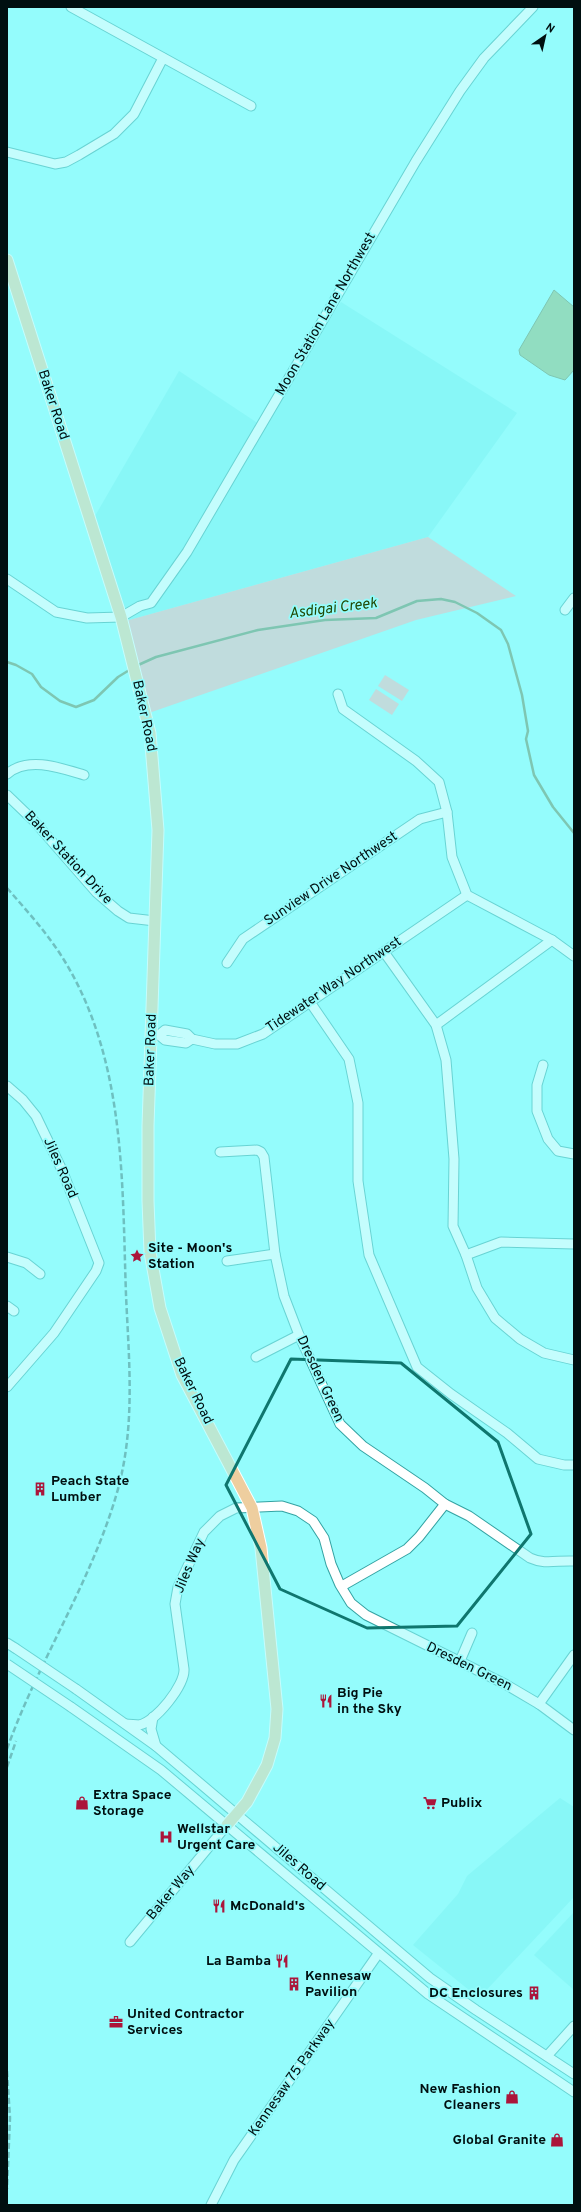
<svg xmlns="http://www.w3.org/2000/svg" width="581" height="2212" viewBox="0 0 581 2212" font-family="Overpass,sans-serif">
<style>
.built{fill:#7bf1f1}
.green{fill:#f5b6b9}
.water{fill:#8fb97a;stroke:#64865a}
.lines{fill:none;stroke-linecap:round;stroke-linejoin:round}
.stream{stroke:#64865a;stroke-width:2.5}
.minor-casing{stroke:#34a3a3;stroke-width:11}
.major-casing{stroke:#fff;stroke-width:13}
.minor{stroke:#fff;stroke-width:9}
.major{stroke:#eece9f;stroke-width:11}
.rail{stroke:#427979;stroke-width:2.5;stroke-dasharray:6 3;stroke-linecap:butt}
.minor-bridge-casing{stroke:#34a3a3;stroke-width:11;stroke-linecap:butt}
.minor-bridge{stroke:#fff;stroke-width:9}
.marked{fill:none;stroke:#0f766e;stroke-width:3;stroke-linejoin:round}
.labels{text-anchor:middle;dominant-baseline:central;stroke-width:3.5;stroke-linejoin:round;paint-order:stroke}
.street-label{font-size:14px;fill:#000f10;stroke:#94fcfc}
.poi-label{font-size:14px;font-weight:bold;fill:#000f10;stroke:#94fcfc;text-anchor:start}
.water-label{font-size:15px;font-style:italic;fill:#224804;stroke:#94fcfc}
</style>
<rect width="100%" height="100%" fill="#94fcfc"/>
<g class="built">
<polygon points="341,302 517,413 428,537 122,622 95,516 179,371 259,424"/>
<polygon points="560,1798 574,1807 574,1897 479,1998 413,1945 458,1894 467,1876"/>
<polygon points="574,1912 574,1990 534,1955"/>
</g>
<g class="green">
<polygon points="428,537 516,596 416,620 146,714 122,622"/>
<polygon points="385,675 409,690 402,701 378,686"/>
<polygon points="376,689 399,704 392,715 369,700"/>
</g>
<polygon class="water" points="554,290 574,307 574,370 565,380 549,375 520,355 519,350"/>
<g class="lines">
<g class="stream">
<polyline points="7,662 16,665 32,674 41,687 60,701 76,707 94,700 118,677 131,669"/>
<polyline points="136,666 156,657 258,630 325,620 376,618 417,601 441,599 455,602 477,613 501,630 508,644 522,695 528,731 526,739 534,775 553,807 574,833"/>
</g>
<g class="minor-casing">
<g id="minor">
<polyline points="71,7 251,106"/>
<polyline points="7,152 55,164 66,162 79,155 114,134 134,114 163,58"/>
<polyline points="7,579 56,612 87,618 121,617 140,606 151,603 187,552 416,161 460,91 484,58 533,7"/>
<polyline points="565,610 574,598"/>
<polyline points="338,694 343,709 416,761 439,782 447,812 452,857 467,895 552,940 574,956"/>
<path d="M7 774C28 756 61 768 84 775"/>
<polyline points="7,795 34,821 96,892 118,911 129,918 155,921"/>
<polyline points="384,952 436,1025 446,1060 454,1159 453,1226 466,1255 477,1288 495,1318 520,1339 544,1353 574,1360"/>
<polyline points="227,963 243,939 420,819 447,812"/>
<polyline points="310,1002 349,1059 358,1103 358,1181 369,1255 417,1367 451,1394 507,1433 538,1459 564,1465 574,1465"/>
<polyline points="436,1025 552,940"/>
<polyline points="155,1035 159,1035 165,1040 186,1043 192,1039"/>
<polyline points="159,1035 165,1030 187,1034 192,1039 215,1044 237,1044 263,1034 467,895"/>
<polyline points="543,1065 537,1085 537,1111 548,1139 558,1151 574,1154"/>
<polyline points="7,1086 23,1100 36,1116 62,1170 99,1263 96,1271 54,1333 7,1387"/>
<path d="M220 1152 257 1150 261 1152 264 1157 275 1254 284 1296 299 1335 340 1424 363 1446 425 1488 445 1504 469 1516 530 1558C545 1565 558 1560 574 1561"/>
<polyline points="466,1255 501,1242 574,1244"/>
<polyline points="7,1257 26,1263 40,1274"/>
<polyline points="227,1261 275,1254"/>
<polyline points="7,1306 14,1311"/>
<polyline points="256,1357 299,1335"/>
<polyline points="342,1586 407,1549 419,1537 445,1504"/>
<polyline points="7,1643 15,1648"/>
<polyline points="460,1661 472,1633"/>
<polyline points="76,1689 156,1746 430,1978 476,2010 574,2074"/>
<polyline points="539,1704 574,1655"/>
<polyline points="71,1707 161,1770 428,1994 574,2092"/>
<polyline points="153,1717 151,1729 156,1746"/>
<path d="M126 1724C130 1724 135 1725 139 1725 156 1722 185 1685 184 1669L175 1604 178 1587 204 1532 220 1516 236 1508 282 1506 298 1511 313 1521 324 1538 331 1564 340 1585 351 1603 366 1615 505 1684 539 1704 574 1730"/>
<polyline points="130,1942 227,1825"/>
<polyline points="547,2056 574,2026"/>
<polyline points="211,2205 234,2160 378,1954"/>
</g>
</g>
<g class="major-casing">
<polyline id="major" points="7,260 121,617 150,733 158,830 148,1126 148,1201 150,1252 160,1308 182,1375 252,1508 261,1548 277,1709 275,1738 267,1765 247,1802 227,1825"/>
</g>
<use href="#minor" class="minor"/>
<use href="#major" class="major"/>
<g class="rail">
<path d="M7 888C27 911 48 934 64 960 126 1061 122 1182 126 1295 129 1363 136 1429 116 1496 90 1584 38 1662 7 1749"/>
<polyline points="7,1767 16,1741"/>
<polyline points="7,2071 10,2118 7,2189"/>
</g>
<g class="minor-bridge-casing">
<g id="minor-bridge">
<polyline points="15,1648 76,1689"/>
<polyline points="7,1664 71,1707"/>
</g>
</g>
<use href="#minor-bridge" class="minor-bridge"/>
</g>
<path d="M0 0H581V2212H0ZM291 1359 401 1363 498 1442 531 1534 457 1626 367 1628 280 1589 226 1485Z" fill="#94fcfc" fill-opacity=".55" fill-rule="evenodd"/>
<path class="marked" d="M291 1359 401 1363 498 1442 531 1534 457 1626 367 1628 280 1589 226 1485Z"/>
<defs>
<g id="sight-bare" transform="scale(1.08)"><path d="M0-6L1.8-2.2L6-1.7L2.9 1.2L3.7 5.4L0 3.3L-3.7 5.4L-2.9 1.2L-6-1.7L-1.8-2.2Z" fill="#ab153a" stroke="#94fcfc" stroke-width="2.5" paint-order="stroke"/></g>
<g id="building-bare" transform="scale(1.08)"><path d="M-4-6H4V6H1V3H-1V6H-4ZM-2.5-4.3h1.7v1.8h-1.7ZM.8-4.3h1.7v1.8H.8ZM-2.5-1h1.7V.8h-1.7ZM.8-1h1.7V.8H.8Z" fill="#ab153a" stroke="#94fcfc" stroke-width="2.5" paint-order="stroke"/></g>
<g id="restaurant-bare" transform="scale(1.08)"><path d="M-5-6h1v4h1v-4h1v4h1v-4h1v5L-1.5 .5V6h-2V.5L-5-1ZM5-6V6H3V1.5H1.5Q1.5-4 5-6Z" fill="#ab153a" stroke="#94fcfc" stroke-width="2.5" paint-order="stroke"/></g>
<g id="shop-bare" transform="scale(1.08)"><path d="M-5-2.5h2.3a2.7 3.5 0 0 1 5.4 0H5L5.5 6h-11ZM-1.5-2.5h3a1.5 2.3 0 0 0-3 0Z" fill="#ab153a" stroke="#94fcfc" stroke-width="2.5" paint-order="stroke"/></g>
<g id="supermarket-bare" transform="scale(1.08)"><path d="M-6-5.5h2.5l.6 2H6L4.5 2H-2.5L-4.4-4H-6ZM-1.5 3.2a1.3 1.3 0 1 0 .1 0ZM3 3.2a1.3 1.3 0 1 0 .1 0Z" fill="#ab153a" stroke="#94fcfc" stroke-width="2.5" paint-order="stroke"/></g>
<g id="hospital-bare" transform="scale(1.08)"><path d="M-5-5h3v3.5h4V-5h3V5h-3V1.5h-4V5h-3Z" fill="#ab153a" stroke="#94fcfc" stroke-width="2.5" paint-order="stroke"/></g>
<g id="office-bare" transform="scale(1.08)"><path d="M-6-3h4V-5.5h4V-3h4V5H-6ZM-1-4.5V-3h2v-1.5ZM-6 0V1H6V0Z" fill="#ab153a" stroke="#94fcfc" stroke-width="2.5" paint-order="stroke"/></g>
</defs>
<g fill-rule="evenodd">
<use href="#sight-bare" x="137" y="1256"/>
<use href="#building-bare" x="40" y="1489"/>
<use href="#restaurant-bare" x="326" y="1701"/>
<use href="#shop-bare" x="82" y="1803"/>
<use href="#supermarket-bare" x="430" y="1803"/>
<use href="#hospital-bare" x="166" y="1837"/>
<use href="#restaurant-bare" x="219" y="1906"/>
<use href="#restaurant-bare" x="282" y="1961"/>
<use href="#building-bare" x="294" y="1984"/>
<use href="#building-bare" x="534" y="1993"/>
<use href="#office-bare" x="116" y="2022"/>
<use href="#shop-bare" x="512" y="2097"/>
<use href="#shop-bare" x="557" y="2140"/>
</g>
<g class="labels">
<g class="street-label">
<text transform="translate(326 314) rotate(-60)">Moon Station Lane Northwest</text>
<text transform="translate(53 405) rotate(72)">Baker Road</text>
<text transform="translate(144 716) rotate(78)">Baker Road</text>
<text transform="translate(68 858) rotate(47)">Baker Station Drive</text>
<text transform="translate(331 879) rotate(-34)">Sunview Drive Northwest</text>
<text transform="translate(334 985) rotate(-34)">Tidewater Way Northwest</text>
<text transform="translate(151 1050) rotate(-88)">Baker Road</text>
<text transform="translate(60 1168) rotate(66)">Jiles Road</text>
<text transform="translate(320 1379) rotate(65)">Dresden Green</text>
<text transform="translate(193 1391) rotate(64)">Baker Road</text>
<text transform="translate(190 1566) rotate(-67)">Jiles Way</text>
<text transform="translate(469 1667) rotate(26)">Dresden Green</text>
<text transform="translate(299 1867) rotate(41)">Jiles Road</text>
<text transform="translate(171 1893) rotate(-50)">Baker Way</text>
<text transform="translate(292 2078) rotate(-55)">Kennesaw 75 Parkway</text>
</g>
<g class="poi-label">
<text x="148" y="1248">Site - Moon's<tspan x="148" dy="16">Station</tspan></text>
<text x="51" y="1481">Peach State<tspan x="51" dy="16">Lumber</tspan></text>
<text x="337" y="1693">Big Pie<tspan x="337" dy="16">in the Sky</tspan></text>
<text x="93" y="1795">Extra Space<tspan x="93" dy="16">Storage</tspan></text>
<text x="441" y="1803">Publix</text>
<text x="177" y="1829">Wellstar<tspan x="177" dy="16">Urgent Care</tspan></text>
<text x="230" y="1906">McDonald's</text>
<text x="271" y="1961" text-anchor="end">La Bamba</text>
<text x="305" y="1976">Kennesaw<tspan x="305" dy="16">Pavilion</tspan></text>
<text x="523" y="1993" text-anchor="end">DC Enclosures</text>
<text x="127" y="2014">United Contractor<tspan x="127" dy="16">Services</tspan></text>
<text x="501" y="2089" text-anchor="end">New Fashion<tspan x="501" dy="16">Cleaners</tspan></text>
<text x="546" y="2140" text-anchor="end">Global Granite</text>
</g>
<g class="water-label">
<text transform="translate(333 609) rotate(-7)">Asdigai Creek</text>
</g>
</g>
<rect width="581" height="2212" fill="none" stroke="#000f10" stroke-width="16"/>
<g transform="translate(545 36) rotate(34)" stroke="#94fcfc" stroke-width="3" paint-order="stroke">
<path d="M0-3L7 15L0 10L-7 15Z" fill="#000f10"/>
<text y="-6" font-size="11" font-weight="bold" text-anchor="middle" fill="#000f10">N</text>
</g>
</svg>
